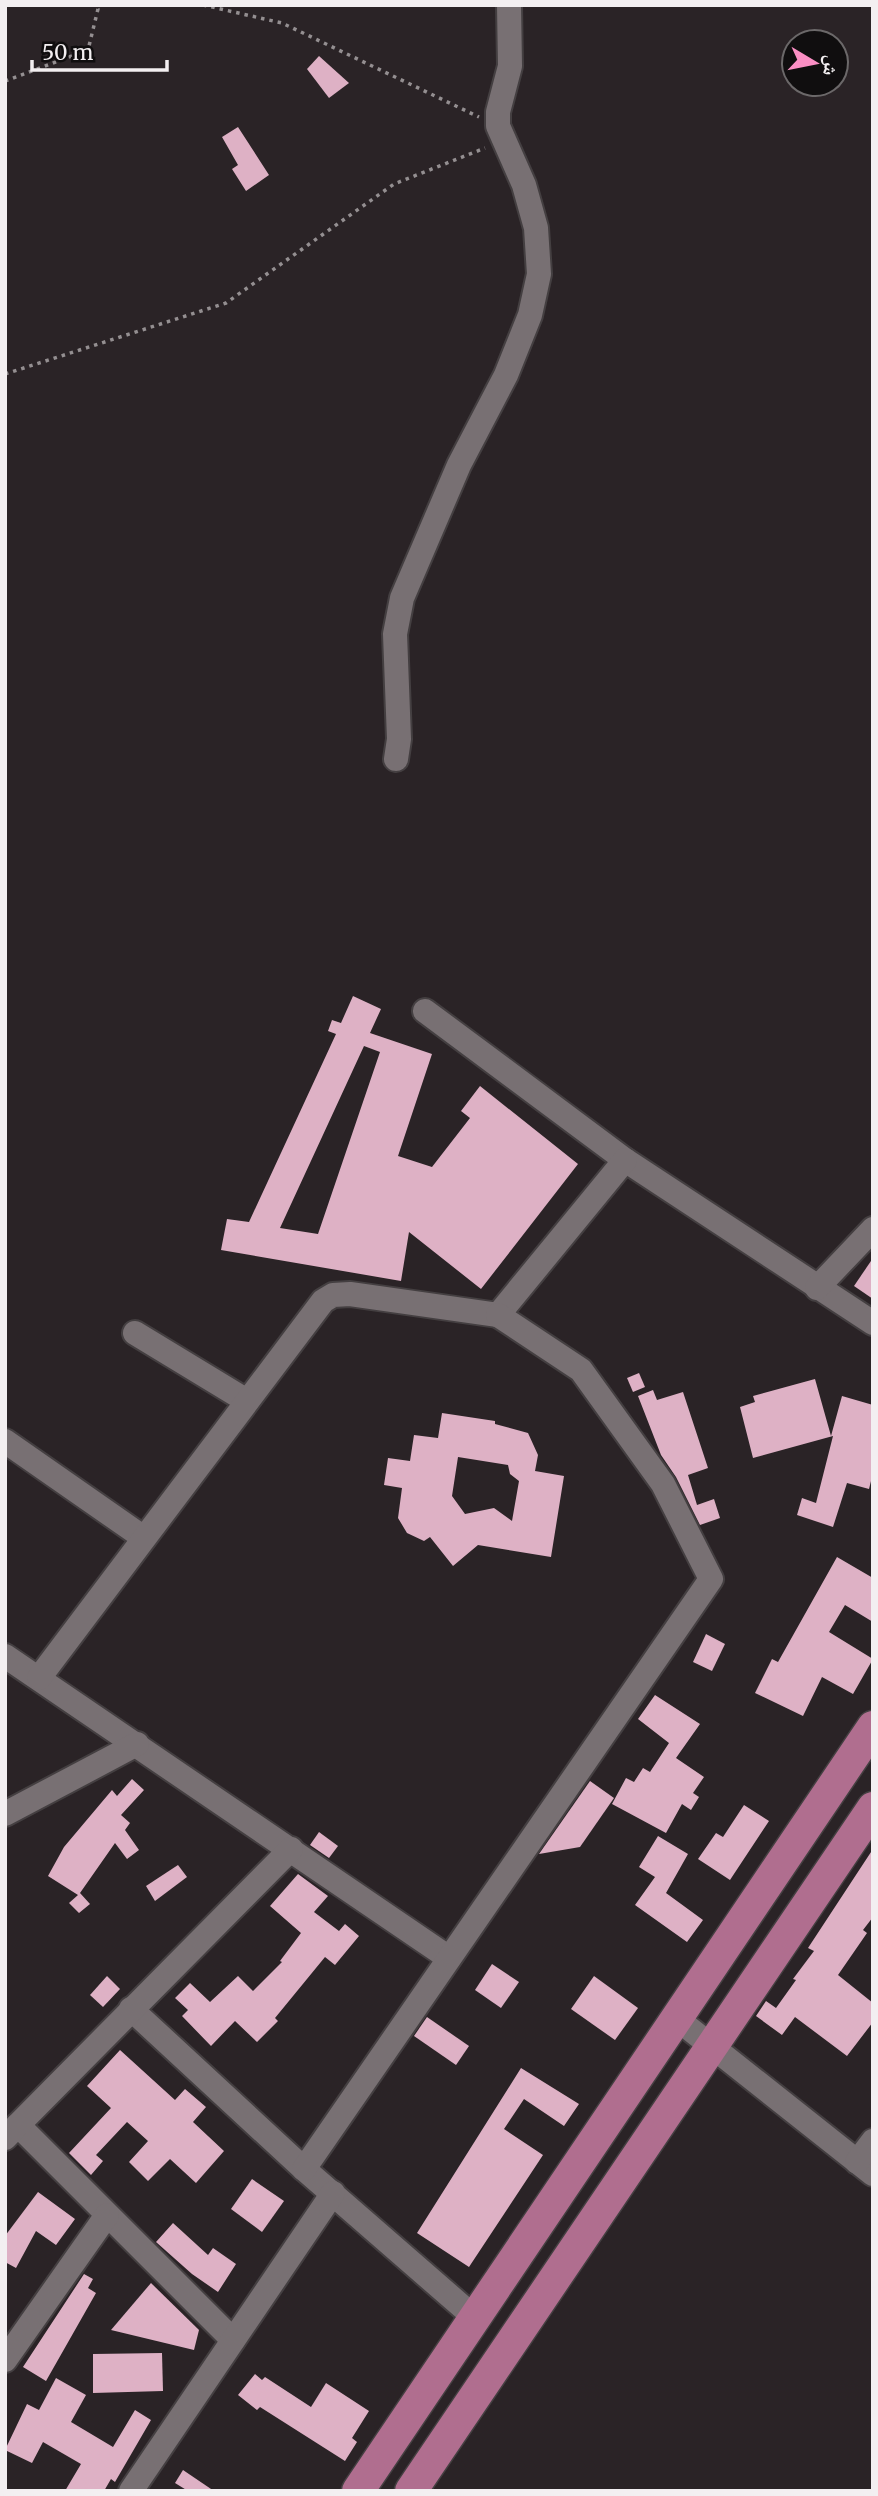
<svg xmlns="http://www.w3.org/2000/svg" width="878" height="2496" viewBox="0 0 878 2496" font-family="Merriweather,'Noto Naskh Arabic',serif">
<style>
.building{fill:#deb1c5;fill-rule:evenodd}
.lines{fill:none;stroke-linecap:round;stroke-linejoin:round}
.minor-casing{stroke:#443f41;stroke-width:28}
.major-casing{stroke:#443f41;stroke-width:35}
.path{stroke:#948f91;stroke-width:3.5;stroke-dasharray:3.5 5;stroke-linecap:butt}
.minor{stroke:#787073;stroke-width:24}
.major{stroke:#b06e8f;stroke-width:32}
</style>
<rect width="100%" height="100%" fill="#2a2326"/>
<g class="building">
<polygon points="319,56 349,83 329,98 307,69"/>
<polygon points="238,127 269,175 246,191 232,169 238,165 222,137"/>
<path d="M353 996 381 1009 370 1033 432 1054 398 1156 432 1167 470 1118 461 1111 480 1086 578 1164 481 1289 409 1232 401 1281 221 1250 227 1219 249 1222 336 1034 328 1031 332 1020 341 1023ZM364 1046 380 1052 318 1234 280 1228Z"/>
<polygon points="873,1258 873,1299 854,1286"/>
<polygon points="639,1373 645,1387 633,1392 627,1378"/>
<polygon points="815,1379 831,1436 842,1396 873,1405 873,1473 869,1489 847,1483 833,1527 797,1515 802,1498 816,1503 833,1436 753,1458 740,1407 755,1402 753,1396"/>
<polygon points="653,1390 657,1400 683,1392 708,1468 688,1475 697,1505 714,1499 720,1518 700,1525 676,1477 661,1455 638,1396"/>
<path d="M442 1413 495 1421V1424L528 1433 538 1455 535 1471 564 1476 551 1557 478 1545 453 1566 430 1537 424 1541 407 1533 398 1518 402 1488 384 1485 388 1458 410 1461 414 1435 438 1438ZM458 1457 508 1465 510 1474 519 1481 512 1521 494 1508 465 1514 452 1496Z"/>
<polygon points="837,1557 873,1578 873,1622 845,1605 829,1632 873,1659 853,1694 822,1677 803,1716 755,1693 772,1659 778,1662"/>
<polygon points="706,1634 725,1644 712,1671 693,1662"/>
<polygon points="655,1695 700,1724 676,1758 704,1777 693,1793 699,1797 691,1810 682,1804 666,1833 612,1804 626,1778 634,1782 643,1768 650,1772 669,1743 638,1719"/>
<polygon points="132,1779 144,1790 121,1815 130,1823 125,1830 139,1850 127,1859 115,1843 80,1893 90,1904 79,1913 69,1903 78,1895 48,1876 64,1847 112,1790 117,1796"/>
<polygon points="590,1781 614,1798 580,1847 539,1854"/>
<polygon points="744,1805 769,1821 730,1880 698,1859 716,1833 723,1837"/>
<polygon points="319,1832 338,1846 329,1858 310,1845"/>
<polygon points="658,1836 688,1854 666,1893 703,1920 687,1942 635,1905 655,1877 639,1867"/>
<polygon points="873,1849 873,1917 863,1930 867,1933 838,1975 873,2003 873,2022 847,2056 795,2017 782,2035 756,2016 766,2001 776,2008 796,1980 793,1979 814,1951 808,1948"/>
<polygon points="178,1865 187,1877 155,1901 146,1886"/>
<polygon points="298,1874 328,1896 314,1912 339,1931 345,1924 359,1936 335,1965 325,1957 275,2018 278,2021 257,2042 235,2021 211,2046 182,2016 188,2010 175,1998 190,1983 210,2002 238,1976 253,1991 282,1962 280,1961 301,1933 270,1906"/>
<polygon points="492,1964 519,1982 501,2008 475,1990"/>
<polygon points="107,1976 120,1989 103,2007 90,1995"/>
<polygon points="594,1976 638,2008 615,2040 571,2009"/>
<polygon points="427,2017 469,2046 456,2065 414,2036"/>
<polygon points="120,2050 175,2100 185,2089 206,2107 193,2122 224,2151 196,2183 170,2159 148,2181 129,2162 148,2141 127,2122 96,2155 103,2161 91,2175 69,2153 111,2108 87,2086"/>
<polygon points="521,2068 579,2104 564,2126 524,2099 504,2129 543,2155 469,2267 417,2233"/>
<polygon points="252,2179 284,2201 262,2232 231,2209"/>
<polygon points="38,2192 75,2219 56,2245 36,2231 16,2268 5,2262 5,2236"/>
<polygon points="173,2223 208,2255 213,2248 236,2264 218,2292 192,2274 156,2242"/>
<polygon points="84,2274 93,2279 88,2288 96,2293 46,2381 23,2367"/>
<polygon points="151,2283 199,2330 194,2350 111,2330"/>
<polygon points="162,2353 163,2391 93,2393 93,2354"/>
<polygon points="255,2374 262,2380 265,2377 311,2407 326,2383 369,2411 352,2438 357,2442 345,2461 260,2407 257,2410 238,2395"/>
<polygon points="56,2378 86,2395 71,2422 113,2447 135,2410 151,2420 115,2482 111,2479 104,2491 65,2491 81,2464 43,2442 32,2463 5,2450 27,2404 39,2410"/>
<polygon points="183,2470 214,2491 188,2491 175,2483"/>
</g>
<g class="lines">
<g class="minor-casing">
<g id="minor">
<polyline points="396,759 399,739 395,634 402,598 459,465 506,375 530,315 539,274 536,228 524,185 498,126 498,112 510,66 509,5"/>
<polyline points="425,1011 625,1160 873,1323"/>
<polyline points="817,1288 873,1229"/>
<polyline points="135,1333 247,1401"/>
<polyline points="5,1441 144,1538"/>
<polyline points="5,1656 449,1958"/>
<polyline points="39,1678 323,1301 333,1295 350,1294 498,1315 625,1160"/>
<polyline points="5,1814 137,1744"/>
<polyline points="131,2009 304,2169 474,2317"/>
<polyline points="676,2018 873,2174"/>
<polyline points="18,2125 233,2340"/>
<polyline points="5,2138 291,1849"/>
<polyline points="857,2162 873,2141"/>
<polyline points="304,2169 711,1579 663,1484 581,1370 498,1315"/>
<polyline points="5,2360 107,2215"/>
<polyline points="131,2491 333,2193"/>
</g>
</g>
<g class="major-casing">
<g id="major">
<polyline points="358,2491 873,1727"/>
<polyline points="411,2491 873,1808"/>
</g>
</g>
<g class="path">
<polyline points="203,5 282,23 479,117"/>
<polyline points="5,81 88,50 98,9 95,5"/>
<polyline points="5,374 226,303 394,184 485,148"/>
</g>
<use href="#minor" class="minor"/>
<use href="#major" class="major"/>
</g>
<rect width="878" height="2496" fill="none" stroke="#f3eff1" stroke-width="14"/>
<g transform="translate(815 63) rotate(100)"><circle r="33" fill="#100e0f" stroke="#6b6869" stroke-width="2"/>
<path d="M0-5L12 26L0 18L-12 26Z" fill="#fb8fc4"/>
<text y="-10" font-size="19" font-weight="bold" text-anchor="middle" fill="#f3eff1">ش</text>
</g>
<path d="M32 60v10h135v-10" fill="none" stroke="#f3eff1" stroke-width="3.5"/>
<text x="42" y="60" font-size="21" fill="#f3eff1" stroke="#100e0f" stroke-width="5" paint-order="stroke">50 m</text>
</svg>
